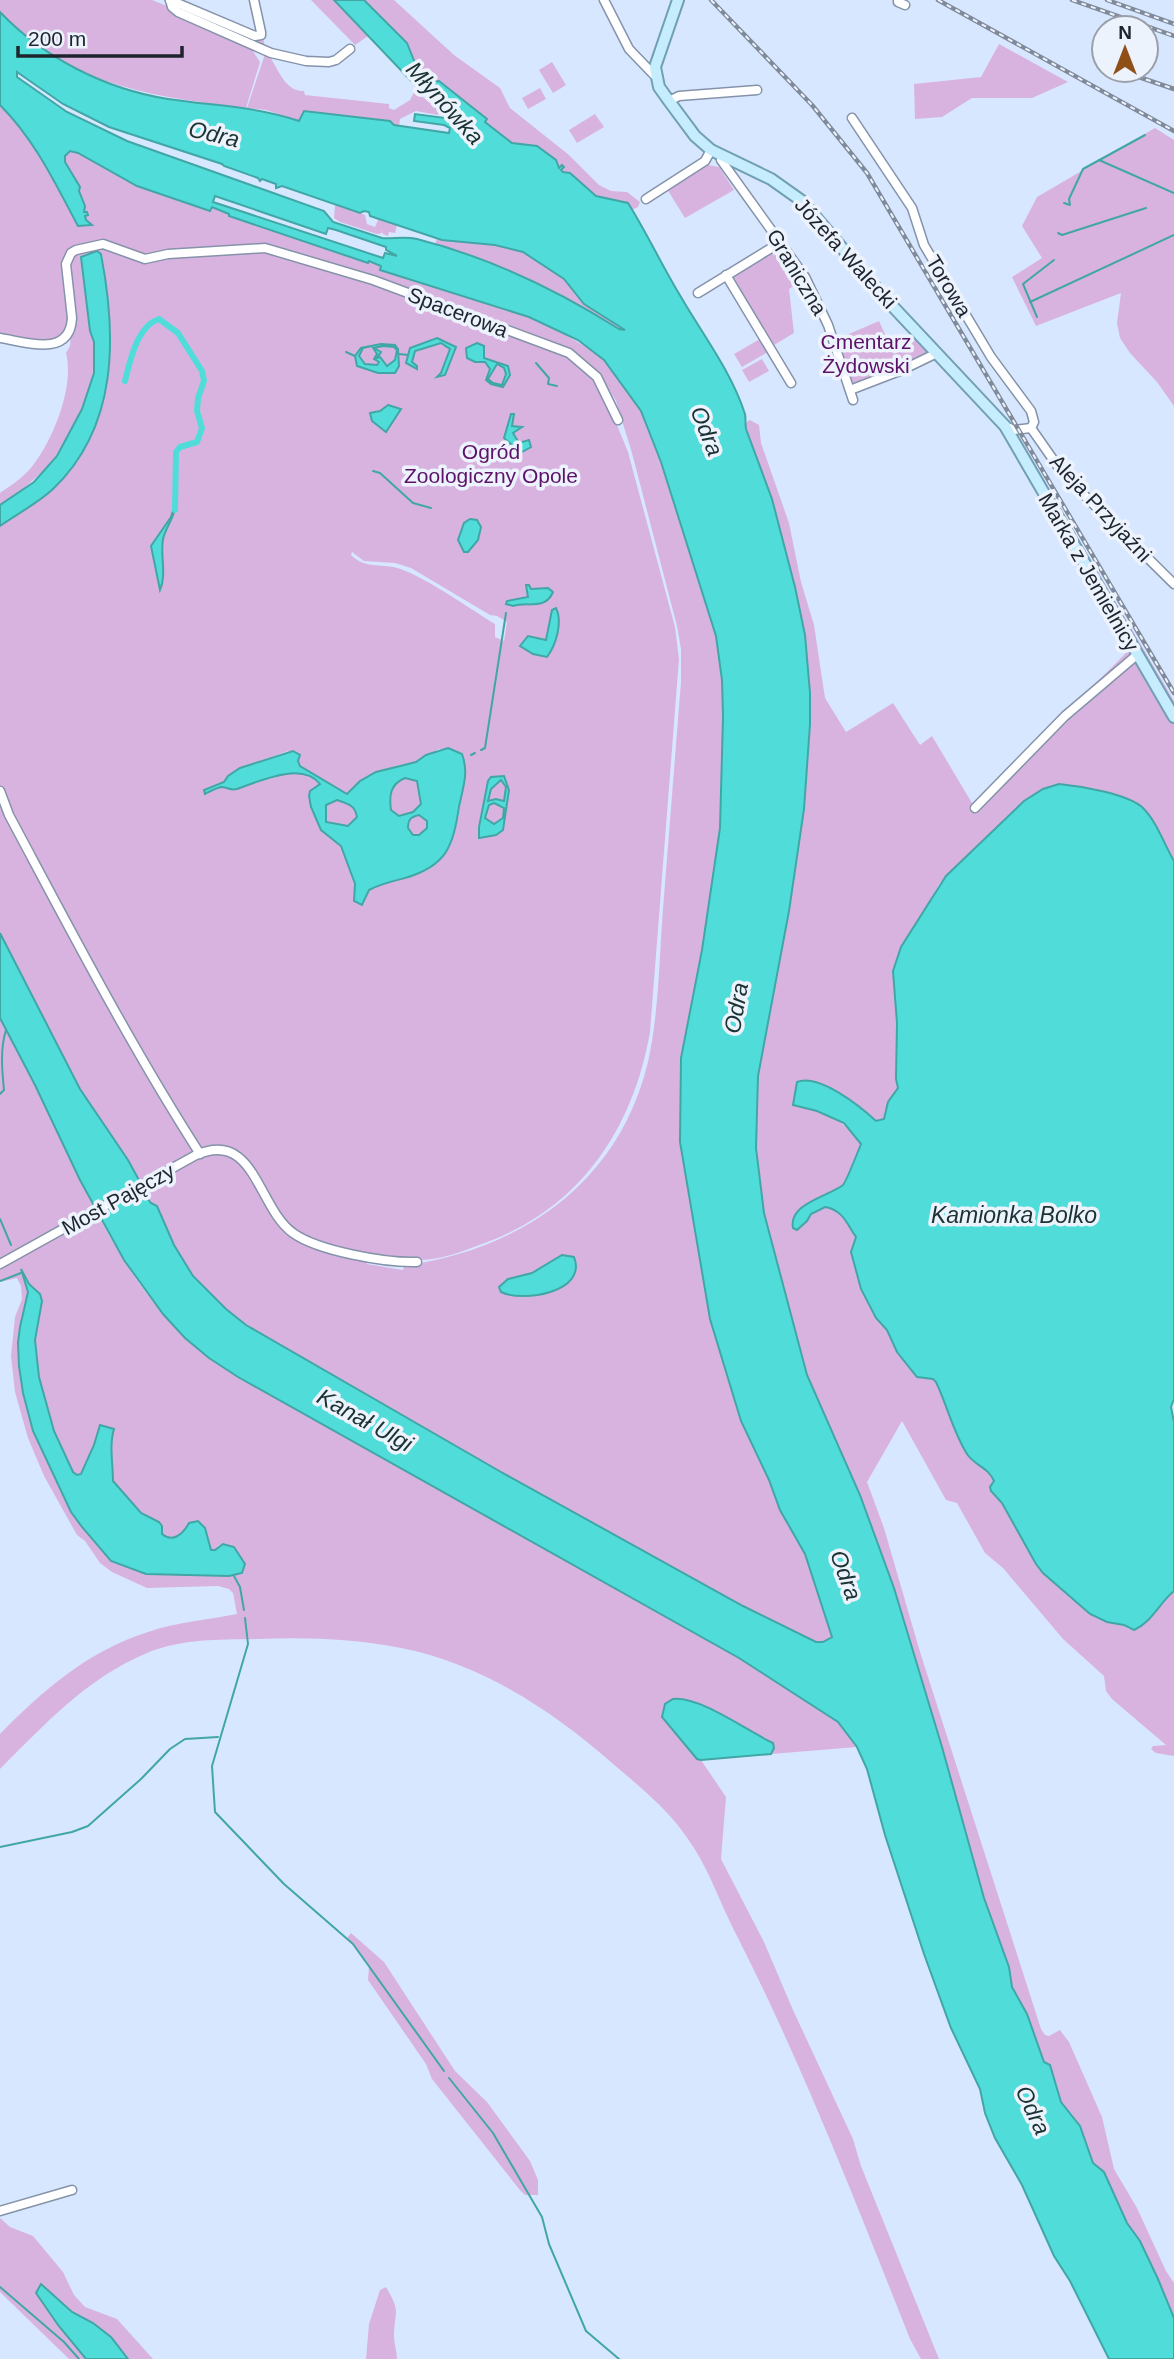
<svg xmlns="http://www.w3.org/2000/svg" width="1174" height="2359" viewBox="0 0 1174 2359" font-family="Arial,sans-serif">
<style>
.green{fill:#d9b3e0;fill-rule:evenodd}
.water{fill:#50ddda;stroke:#41a6a6;stroke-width:2;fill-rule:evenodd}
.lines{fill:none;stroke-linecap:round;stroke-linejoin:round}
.stream{stroke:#41a6a6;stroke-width:2}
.canal{stroke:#50ddda;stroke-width:6}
.minor-casing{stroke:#8493a9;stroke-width:11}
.major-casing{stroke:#729fb4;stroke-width:14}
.minor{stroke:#fff;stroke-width:8}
.major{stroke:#c5edfd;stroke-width:10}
.rail-casing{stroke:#7f8a9b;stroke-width:4.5}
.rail{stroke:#edf3fd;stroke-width:2;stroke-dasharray:5;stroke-linecap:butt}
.labels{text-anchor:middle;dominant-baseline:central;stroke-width:7;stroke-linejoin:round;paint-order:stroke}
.street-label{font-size:21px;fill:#1e242d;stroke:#edf3fd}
.park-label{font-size:21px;fill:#5d1269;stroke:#edf3fd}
.water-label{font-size:23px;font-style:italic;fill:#1b3232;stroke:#edf3fd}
</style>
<rect width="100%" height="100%" fill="#d7e7ff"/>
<g class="green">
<path d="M0 0H152L172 8 170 0 263 37 265 47 242 42 252 50 260 62 246 108C148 96 72 86 0 12Z"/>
<polygon points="311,0 334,0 368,36 355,45"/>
<polygon points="364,0 394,0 454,55 500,88 510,108 569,155 599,185 611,191 627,192 640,202 638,207 632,210 628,203 596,196 570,173 564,172 561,170 564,167 559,168 556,160 538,146 512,143 485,122 487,119 439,81 432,82 417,68 407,43"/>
<polygon points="999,44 1068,82 1032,98 972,98 942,117 915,119 914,84 981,77"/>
<path d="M266 51C277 64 283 92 304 91L305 95 389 104V108L394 110 410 100 417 87 423 92 420 95 441 111 438 115 416 111 400 119 399 126 299 121 266 110 247 108Z"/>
<polygon points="552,62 566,85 553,93 539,70"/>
<polygon points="540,88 546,99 528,109 522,98"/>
<path d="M0 105C35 140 55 183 78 226L92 224 86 221 85 216 88 215 84 213C83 203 81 192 76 181 72 172 65 167 65 156L70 151 78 153 210 211 212 206 229 214V216L374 263 381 266 380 270 544 322 591 350 604 360 641 411 662 466 716 636 722 680 723 717 720 828 702 950 681 1058 680 1142 710 1319 741 1421 769 1480 780 1510 805 1554 832 1637 823 1642H816L743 1606 501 1472 246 1325 226 1309 193 1276 174 1245 157 1206 151 1203 128 1160 80 1089 0 933V526C17 513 38 503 53 489 119 425 116 338 102 254 97 270 88 290 88 307 89 329 98 349 95 371 93 380 89 389 86 397 69 447 44 477 0 505V493C10 486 21 479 30 469 52 443 75 387 66 353L70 346 71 333C40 345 32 340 0 335ZM321 265 557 347 569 348 593 367 602 378 616 401 632 453 677 626 681 649V682C675 757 669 833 663 909 659 959 659 1012 648 1062 619 1183 522 1249 404 1266L403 1270 367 1264V1256C381 1258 392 1257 405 1258 410 1258 414 1261 420 1260 441 1260 463 1251 482 1244 579 1210 633 1130 650 1032L679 659 675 627 628 452 601 386 569 355ZM352 552 364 561 395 563 411 568 490 615 497 616 507 622 504 641 495 637V624C470 609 419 572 393 567 376 564 365 568 351 555ZM439 749 462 754C469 773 463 787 460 807 454 842 449 866 410 877 396 880 382 883 369 890L364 904 355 888 341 846 321 830 311 807 309 796 311 791 318 787 324 781 347 794 367 776 399 765 416 762ZM288 751 303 769 235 789 222 787 206 794 204 790 224 782 229 776 240 768Z"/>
<polygon points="595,114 604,127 577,143 569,130"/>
<polygon points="1155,128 1174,140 1174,406 1157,382 1130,353 1120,338 1117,323 1121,293 1036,326 1012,277 1042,258 1022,226 1037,197"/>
<polygon points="708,165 719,167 734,190 685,218 667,189"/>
<polygon points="335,205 365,215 367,224 375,227 378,220 373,218 397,225 395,233 389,232 388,236 383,234 381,229 382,233 377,234 340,222 334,218"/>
<polygon points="437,238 495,245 523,252 564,279 584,304 625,330 619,329 572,301 435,245"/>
<polygon points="781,242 806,279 789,289 794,333 769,348 726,275"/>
<polygon points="879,321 894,354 907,348 917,338 927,352 931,353 900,368 854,384 848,380 835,340"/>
<polygon points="760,339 768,352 742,367 734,354"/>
<polygon points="762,359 769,371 749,382 742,370"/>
<path d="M750 420 759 425 761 443 789 523 801 582 814 625 825 698 846 732 893 703 920 745 932 736 972 803 979 800 1133 646 1044 496 1051 492 1174 701V861L1149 816 1136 802 1067 785 1059 784 1024 801 977 846 939 884 921 917 901 947 893 971 897 1023 896 1079 898 1088 888 1102 884 1119 877 1121C856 1102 832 1087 805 1080L796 1107C824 1108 846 1122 861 1144L843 1184 822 1198 813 1201 793 1228 797 1230C812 1221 806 1214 825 1207 843 1210 847 1224 856 1237L851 1252 861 1289 876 1318 887 1330 897 1352 922 1379H933L936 1382 965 1449 981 1466 988 1469 994 1481 990 1487 1008 1513 1036 1564 1067 1595 1129 1629 1140 1627 1174 1591V1756L1156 1753 1151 1749 1153 1746 1166 1745 1112 1699 1106 1691 1104 1676 1063 1639 1003 1568 985 1553 957 1503 946 1500 902 1421 867 1482 884 1528 920 1652 1041 2029 1045 2035 1049 2036 1060 2030 1069 2042 1102 2117 1114 2169 1137 2208 1166 2271 1174 2283V2318L1152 2266 1140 2241 1127 2223 1101 2169 1094 2166 1093 2163 1072 2114 1061 2102 1057 2085 1044 2062 1027 2014 1012 1987 1009 1967 984 1898 942 1747 894 1588 860 1495 807 1376 764 1213 756 1148 758 1076 789 911 804 809 810 724V693L805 635 800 609 772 499 746 429 745 423Z"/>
<path d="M405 778 417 781 421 804 413 812 399 816 391 810C389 796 390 784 405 778Z"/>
<path d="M337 800C352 805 367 813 348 826L326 822V805Z"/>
<circle cx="418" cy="825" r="10"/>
<path d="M0 1018C14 1047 30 1075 44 1104 80 1180 124 1282 187 1339 202 1354 220 1366 238 1377L739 1658 829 1714 845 1730 857 1747 771 1754 773 1743C754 1734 664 1670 662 1717L701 1760 726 1797 721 1859 764 1942 793 2010 853 2139 861 2166 939 2359H921L910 2339C856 2203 803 2066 737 1936 720 1904 709 1868 688 1839 668 1809 639 1786 612 1763 553 1711 480 1663 401 1648 355 1639 307 1637 260 1639 221 1640 184 1638 147 1653 87 1678 45 1724 0 1769V1734C43 1690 88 1651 148 1632 177 1622 207 1620 237 1614L233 1593 229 1589 218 1586 147 1588 112 1572 100 1563 85 1541 77 1535 44 1476 28 1438 15 1392 11 1356 15 1317 22 1299 21 1286 17 1278 0 1282ZM20 1270 40 1309 35 1340 39 1377 54 1431 73 1472 77 1475 81 1474 94 1445 100 1425 114 1430C109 1446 113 1464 113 1481 125 1498 138 1515 159 1522 160 1526 160 1530 162 1533 170 1547 185 1531 189 1523L205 1528 211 1550H215L219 1545 234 1547 245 1564 221 1576 146 1574 111 1561 92 1540 65 1499 28 1410 23 1393 18 1343 20 1327 28 1292Z"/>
<polygon points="351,1933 384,1962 455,2071 487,2102 530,2161 538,2180 538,2195 525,2195 519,2189 432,2079 426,2064 368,1980 369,1966 347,1938"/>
<polygon points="0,2218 10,2227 33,2236 63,2272 74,2295 85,2307 117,2319 153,2359 69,2359 0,2292"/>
<path d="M386 2287C401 2313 395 2309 394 2336 394 2344 397 2351 397 2359H366L369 2324 380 2290Z"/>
</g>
<g class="water">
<path d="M334 0H364L407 43 417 68 432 82 439 81 487 119 485 122 512 143 537 146 556 160 559 168 562 165 564 167 561 170 563 172 570 173 596 196 628 203C647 233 662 266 681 297 703 335 731 371 745 414 746 420 745 423 746 429L772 499 795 587 805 635 810 693V724L804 809 789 911 758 1076 756 1148 764 1213 807 1375 860 1495 894 1588 942 1747 984 1898 1009 1967 1012 1987 1027 2014 1044 2062 1050 2065 1061 2102 1080 2126 1093 2163 1104 2172 1127 2223 1140 2241 1158 2279 1174 2318V2359H1109L1070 2281 1054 2256 1022 2185 995 2138 985 2113 980 2089 951 2028 924 1954 885 1835 867 1769 857 1747 838 1722 739 1658 238 1377 209 1358 185 1338 163 1314 124 1260 80 1180 35 1085 0 1018V933L80 1089 128 1160 145 1191 143 1193 151 1203 157 1206 174 1245 193 1276 226 1309 246 1325 501 1472 743 1606 816 1642H823L832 1637 805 1554 780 1510 769 1480 741 1421 710 1319 680 1142 681 1058 702 950 720 828 723 717 722 680 716 636 661 462 641 411 604 360 578 340 529 317 380 270 381 266 369 261 368 263 229 216V214L212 207 210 211 137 186 78 153 70 151 65 156V162L80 187 79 191 85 206 84 212H87L88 215 85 216 86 220 92 225 78 226C55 183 35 140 0 105V12C44 58 105 89 168 99 214 106 255 106 299 121L304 111 390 121 394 125 449 133 450 128 444 125 414 121 415 114 452 119 453 116 415 85ZM17 72 63 104 109 127 222 164 224 166 258 178 260 181 262 179 276 184V188L282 186 360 213 364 211 369 212 370 216 442 240 495 245 523 252 564 279 584 304 625 330 619 329C557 290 488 257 417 239 405 236 392 239 382 238L333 222 324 211 127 141 67 112 17 77ZM215 196 326 234 328 228 336 230 386 247V250L397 256 385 253 383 258 213 202Z"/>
<path d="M97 251 101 254C117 337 118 427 53 489 38 503 17 514 0 526V505L34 482 57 456 82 409 94 373V342L90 331 81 257Z"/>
<polygon points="437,338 456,347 445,375 437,377 441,373 450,349 441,343 415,351 412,362 417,366 417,369 406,363 410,348"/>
<path d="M477 343 484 346V358L508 366 510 375 503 387 491 384 486 380 490 369 485 362H475L467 358 466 348ZM497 364 504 368 506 374 502 385 493 383 488 379Z"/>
<path d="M381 344 395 345 398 349 399 366 395 373H378L357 366 355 356 361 348ZM372 346 377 354 374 359 379 362 377 365 365 364 359 356 363 348ZM383 346 394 347 397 350 395 360 387 366 380 357 377 358 381 352 374 348Z"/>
<polygon points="388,405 401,409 386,432 372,421 370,413 380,411"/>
<polygon points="511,414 514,414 512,426 522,427 513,433 519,443 529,440 531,447 522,452 519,451 504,438"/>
<path d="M176 502C175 518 166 526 163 539 160 556 167 574 160 590L151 546 171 517Z"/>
<polygon points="470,519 477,520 481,527 478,540 468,552 464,552 458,540 464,523"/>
<path d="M526 585H529L531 589 548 588 553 592C545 611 527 601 513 606L506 604 507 601 528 597Z"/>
<path d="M556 608C563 622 556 645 547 657L533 654 520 646 528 636 546 640 552 610Z"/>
<path d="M448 748 462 754C469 773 463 787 459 807 453 846 447 866 405 878 393 881 380 884 369 890L362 905 354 901 355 884 341 846 321 830 311 807 309 796 310 791 320 784C302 761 260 781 237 789 230 791 227 787 221 787 216 788 209 792 205 794L204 790 224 782 228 776 240 768 293 751 300 755 298 761 300 766 347 794 360 781 376 772 416 762 426 755ZM405 778 417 781 421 804 413 812 399 816 391 810C389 796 390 784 405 778ZM337 800C348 804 355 805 357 817L348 826 326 822V805ZM419 815 427 821V828L419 835H413L408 828C408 819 411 817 419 815Z"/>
<path d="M504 776 509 790 503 830 496 835 479 838V827L488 781 491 777ZM501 780 506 787 504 801 496 799 488 801 491 789ZM494 803 504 808 503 818 494 824 485 818 489 805Z"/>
<path d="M1059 784C1080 786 1129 794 1143 808 1157 822 1164 844 1174 861V1399L1171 1407 1174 1422V1591C1160 1602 1152 1622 1134 1630L1124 1625 1107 1622 1090 1614 1043 1573 1036 1564 1002 1503 991 1491 990 1487 994 1481C988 1467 975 1466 967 1454 953 1432 947 1405 936 1382L933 1379 917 1377 897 1352 887 1330 876 1318 861 1289 851 1252 856 1237C847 1224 843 1210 825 1207L811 1214 807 1221 797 1230 793 1228C788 1204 827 1197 843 1185 845 1183 859 1149 861 1144L844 1123 817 1111 793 1105 797 1082C819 1073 861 1107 876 1121L884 1119 888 1102 898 1088 896 1079 897 1023 893 971 901 947 946 876 1024 801 1043 789Z"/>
<path d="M562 1255 574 1257C588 1292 523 1303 501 1292L499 1287 508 1279 532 1273Z"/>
<path d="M21 1269 29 1284 40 1294 42 1301 35 1340 39 1377 54 1431 73 1472 77 1475 81 1474 94 1445 100 1425 114 1429C109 1445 113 1464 113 1481L141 1513 159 1522 162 1526V1534C173 1543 183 1534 189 1523L198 1521 205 1528 211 1550H215L223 1544 234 1547 245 1564 242 1573 229 1576 146 1574 111 1561 82 1527 71 1512 33 1431 23 1393 19 1366 18 1343 20 1327 28 1292Z"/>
<path d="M673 1699C700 1696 747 1731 773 1743L774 1748 771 1754 701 1760 697 1759 662 1717 665 1704Z"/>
<polygon points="41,2284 72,2312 93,2323 111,2337 128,2359 86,2359 58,2325 36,2293"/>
</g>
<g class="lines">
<g class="stream">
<polyline points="1099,160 1174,193"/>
<polyline points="1064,203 1070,205 1069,199 1083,169 1145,135"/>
<polyline points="1058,233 1062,235 1146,208"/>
<polyline points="1030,302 1174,235"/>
<polyline points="1037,317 1023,284 1054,260"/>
<polyline points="346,352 355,356"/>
<polyline points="399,354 408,355"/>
<polyline points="536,363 549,378 548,384 557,386"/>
<polyline points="373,471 380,473 413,503 431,508"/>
<polyline points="481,750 485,748 506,613"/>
<polyline points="471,755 475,753"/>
<path d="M0 1094 4 1090C2 1070 0 1049 6 1030"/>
<polyline points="0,1219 11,1245"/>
<polyline points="0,1281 21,1273"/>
<polyline points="234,1576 240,1587 244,1610"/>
<polyline points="245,1618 248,1644 212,1766 215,1812 284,1884 353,1944 444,2071"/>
<polyline points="0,1847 72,1832 88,1826 141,1779 170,1749 185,1739 218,1737"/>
<polyline points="449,2078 493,2133 542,2217 549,2244 586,2331 619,2359"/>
<polyline points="0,2287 64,2342 79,2359"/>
</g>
<path class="canal" d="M125 381C130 361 137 326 159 319L178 333 202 371 204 381 198 398 197 411 202 428 197 442 180 447 176 452 175 510"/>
<g class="minor-casing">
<g id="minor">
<polyline points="170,0 172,7 178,12 271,53 306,61 329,62 336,60 350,49"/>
<polyline points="170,0 255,36 261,35 261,32 254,0"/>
<polyline points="604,0 629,49 654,75"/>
<polyline points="898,0 898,2 905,5"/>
<polyline points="669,101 679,96 757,90"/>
<polyline points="852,118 912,208 924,245 991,357 1031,411 1034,422 1031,428"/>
<polyline points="722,156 721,160 805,277 828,325 853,400"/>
<polyline points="646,199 705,161 711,150"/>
<polyline points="726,275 791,383"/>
<polyline points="698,293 781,242"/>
<path d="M0 338C26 342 70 358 72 318L66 264 71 253 76 250 103 244 145 259 168 254 265 248 373 280 569 353 597 377 618 420"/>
<polyline points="850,390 902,370 937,353"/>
<polyline points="1005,426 1014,430 1031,428"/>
<polyline points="1031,428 1059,468 1070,481 1174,584"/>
<path d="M0 791 9 815C70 929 130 1045 200 1154"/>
<polyline points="975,808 1065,716 1138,654"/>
<path d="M0 1264 196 1155C255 1129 257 1207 293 1233 318 1251 386 1263 417 1262"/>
<polyline points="0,2211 72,2190"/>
</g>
</g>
<g class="major-casing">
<polyline id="major" points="678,0 655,67 659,87 669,101 695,136 711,150 771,179 802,201 883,296 1005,426 1174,717"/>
</g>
<use href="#minor" class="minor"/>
<use href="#major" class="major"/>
<g class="rail-casing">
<g id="rail">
<polyline points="711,0 812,105 867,173 1174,693"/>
<polyline points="938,0 1174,131"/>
<polyline points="1072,0 1174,36"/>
<polyline points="1107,0 1174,24"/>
<polyline points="1127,73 1174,89"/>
</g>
</g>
<use href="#rail" class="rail"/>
</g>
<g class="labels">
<g class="street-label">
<text transform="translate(846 253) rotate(48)">Józefa Walecki</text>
<text transform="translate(797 272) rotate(59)">Graniczna</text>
<text transform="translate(949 286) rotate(59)">Torowa</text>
<text transform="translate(458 312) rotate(21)">Spacerowa</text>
<text transform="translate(1101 508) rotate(47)">Aleja Przyjaźni</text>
<text transform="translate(1089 572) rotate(60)">Marka z Jemielnicy</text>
<text transform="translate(118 1199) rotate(-29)">Most Pajęczy</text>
</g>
<g class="park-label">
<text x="866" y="341">Cmentarz<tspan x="866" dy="24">Żydowski</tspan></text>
<text x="491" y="451">Ogród<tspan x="491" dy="24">Zoologiczny Opole</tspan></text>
</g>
<g class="water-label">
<text transform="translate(445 103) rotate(48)">Młynówka</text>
<text transform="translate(214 134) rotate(13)">Odra</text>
<text transform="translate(707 431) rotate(68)">Odra</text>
<text transform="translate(736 1008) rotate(-80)">Odra</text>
<text x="1014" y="1215">Kamionka Bolko</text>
<text transform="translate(365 1420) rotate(29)">Kanał Ulgi</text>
<text transform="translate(846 1575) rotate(70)">Odra</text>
<text transform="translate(1033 2110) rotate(65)">Odra</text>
</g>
</g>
<g transform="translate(1125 49)"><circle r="33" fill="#edf3fd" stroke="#9aa0aa" stroke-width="2"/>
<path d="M0-5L12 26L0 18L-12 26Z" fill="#8e5016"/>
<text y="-10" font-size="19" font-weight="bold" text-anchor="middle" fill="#1e242d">N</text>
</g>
<path d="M18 46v10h164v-10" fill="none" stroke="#1e242d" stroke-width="3.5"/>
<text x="28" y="46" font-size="21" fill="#1e242d" stroke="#edf3fd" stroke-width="5" paint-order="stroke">200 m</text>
</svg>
